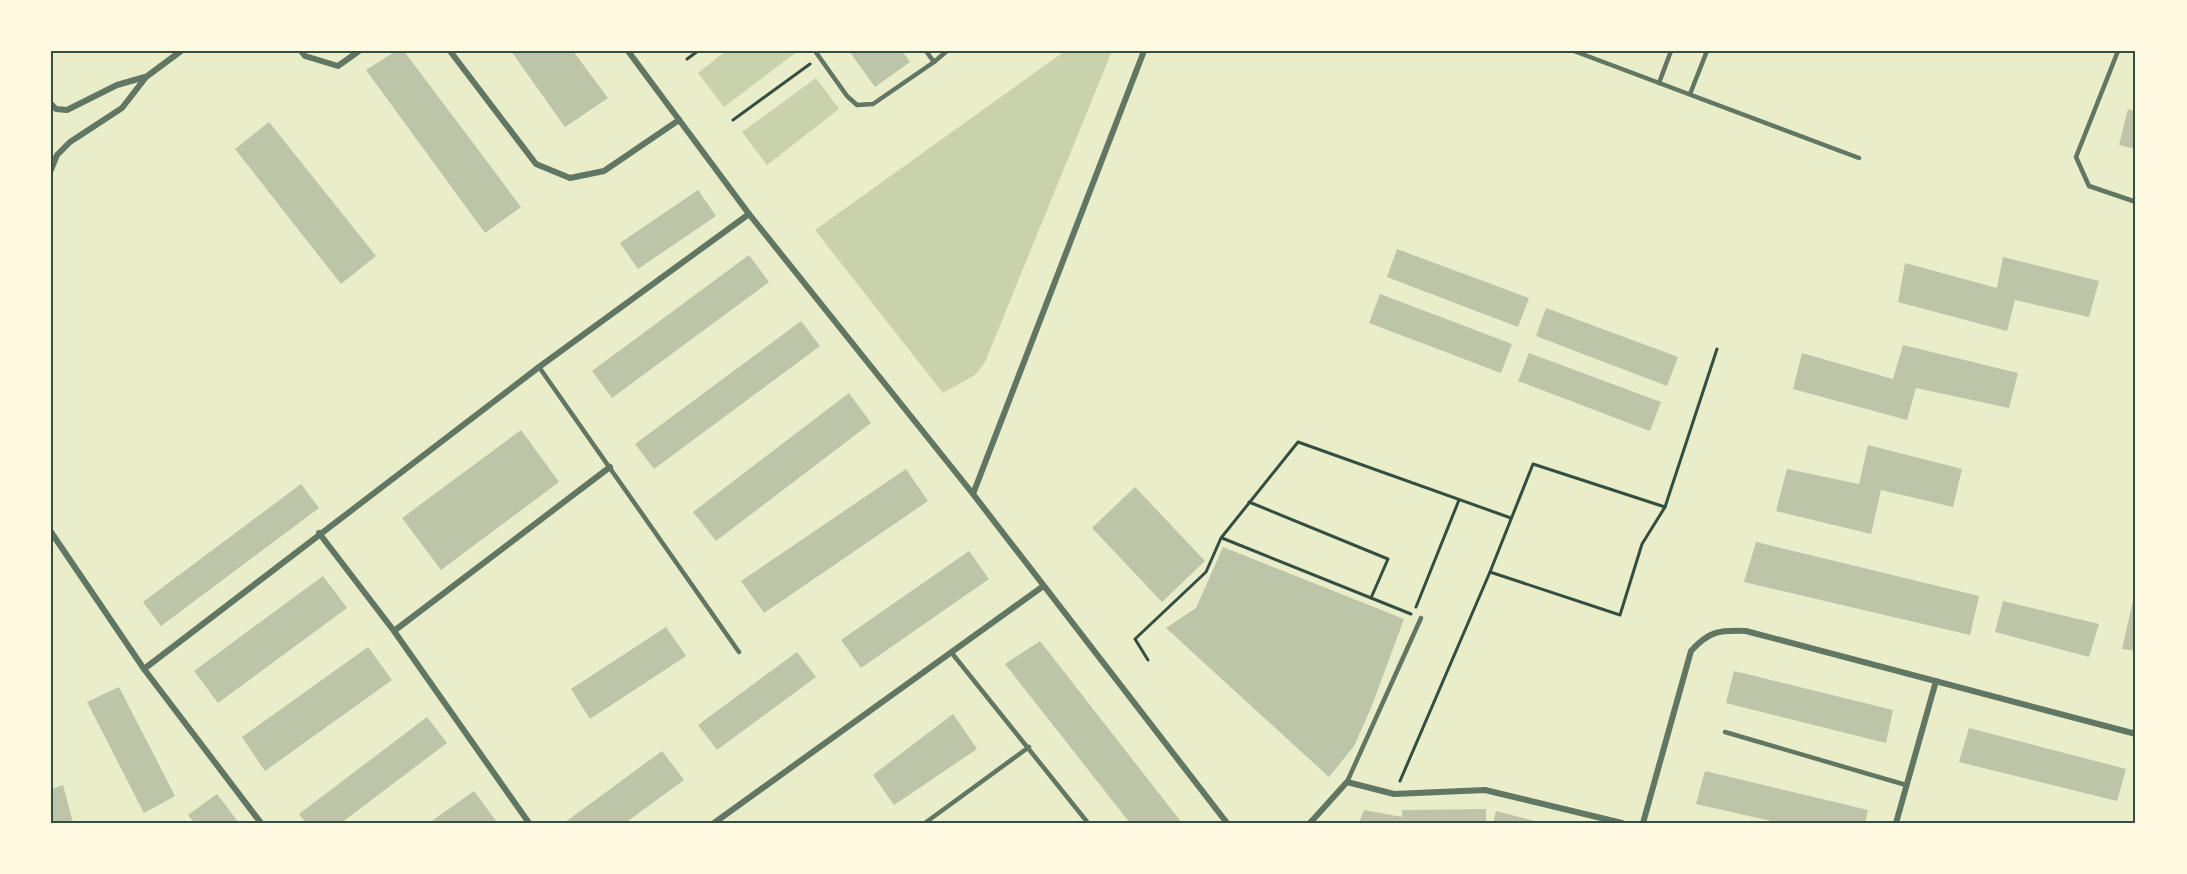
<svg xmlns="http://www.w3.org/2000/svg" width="2187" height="874" viewBox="0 0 2187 874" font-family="Overpass,sans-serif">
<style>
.green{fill:#cad2ad}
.building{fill:#bcc5a7}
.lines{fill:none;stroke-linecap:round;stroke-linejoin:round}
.path{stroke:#344e41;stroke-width:3}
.service{stroke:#617663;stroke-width:4.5}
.minor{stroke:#617663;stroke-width:6}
.neatline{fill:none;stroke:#344e41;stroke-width:2}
</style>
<rect width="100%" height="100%" fill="#e9edc9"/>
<g class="green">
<polygon points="726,51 798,51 724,107 698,73"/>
<polygon points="1065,51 1112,51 985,362 975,375 943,393 815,230"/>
<polygon points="816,78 839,109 767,165 742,132"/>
</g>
<g class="building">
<polygon points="396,51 404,51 521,207 485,233 366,70"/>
<polygon points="511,51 573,51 608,98 565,127"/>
<polygon points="849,51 902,51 910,62 875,87"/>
<polygon points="2128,109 2136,111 2136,149 2119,145"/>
<polygon points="269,122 376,256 341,284 235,149"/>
<polygon points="698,190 716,216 638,269 620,243"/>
<polygon points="1397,249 1529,298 1518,327 1387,277"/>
<polygon points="749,255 769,282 612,398 592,371"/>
<polygon points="2003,257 2099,281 2089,317 2015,300 2007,331 1898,302 1905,263 1997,288"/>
<polygon points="1380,294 1512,344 1501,373 1369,323"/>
<polygon points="1546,308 1678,357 1667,386 1536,336"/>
<polygon points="801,321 820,346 654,469 635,444"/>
<polygon points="1903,345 2018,373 2009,408 1916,388 1907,420 1793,389 1802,353 1893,379"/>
<polygon points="1529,353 1661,402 1650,431 1518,381"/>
<polygon points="849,393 871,423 716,541 693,512"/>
<polygon points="521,430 559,482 441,570 402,518"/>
<polygon points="1868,445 1962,469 1953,507 1881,490 1871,534 1776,511 1787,469 1859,484"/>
<polygon points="906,469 928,501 764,613 741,581"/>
<polygon points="301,484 319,508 161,626 143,602"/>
<polygon points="1135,487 1205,561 1162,602 1092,528"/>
<polygon points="1756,542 1979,596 1970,635 1744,582"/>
<polygon points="1223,547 1404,619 1371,708 1354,746 1329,777 1166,628 1196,608"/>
<polygon points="969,551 989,579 861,668 841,640"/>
<polygon points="323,576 347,608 218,703 194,671"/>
<polygon points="2135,592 2136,592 2136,651 2122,649"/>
<polygon points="2003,601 2099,624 2089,657 1995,632"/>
<polygon points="666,627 686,656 590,719 571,689"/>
<polygon points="1040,641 1182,823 1130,823 1005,664"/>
<polygon points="368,647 392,680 265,771 242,737"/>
<polygon points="797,652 816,677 717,750 698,725"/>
<polygon points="1734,671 1893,710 1886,743 1726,703"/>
<polygon points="119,687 175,796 144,813 87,702"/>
<polygon points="953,714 977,749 894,805 873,775"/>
<polygon points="427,717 447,743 341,823 306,823 299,814"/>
<polygon points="1969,728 2126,769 2117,801 1959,762"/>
<polygon points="662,751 684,780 625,823 564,823"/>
<polygon points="1705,771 1868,810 1865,823 1780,823 1696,804"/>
<polygon points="63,785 73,823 51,823 51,789"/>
<polygon points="474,791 496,821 429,823"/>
<polygon points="217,794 239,823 194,823 188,815"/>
<polygon points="1486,809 1486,823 1359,823 1364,810 1402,817 1402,810"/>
<polygon points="1496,811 1539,822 1539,823 1493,823"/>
</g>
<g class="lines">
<g class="path">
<polyline points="687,59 698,51"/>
<polyline points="733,120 810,64"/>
<polyline points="1249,502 1388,559 1371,598"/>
<polyline points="1222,538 1411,614"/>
<polyline points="1490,572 1620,615 1642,544 1665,507 1717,349"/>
<polyline points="1416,607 1459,500"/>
<polyline points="1148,660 1135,639 1206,572 1221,538 1298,442 1511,518"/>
<polyline points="1400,781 1490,572 1533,464 1665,507"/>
</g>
<g class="service">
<polyline points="815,51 847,96 857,105 873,104 934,62"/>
<polyline points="926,51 934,62 947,51"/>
<polyline points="1574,51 1859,158"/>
<polyline points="2118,51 2076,157 2089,186 2136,202"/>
<polyline points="1659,83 1671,51"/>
<polyline points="1690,94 1707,51"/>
<polyline points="539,367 739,652"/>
<polyline points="951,652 1088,823"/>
<polyline points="1725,732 1906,785"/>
<polyline points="1347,782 1421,618"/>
<polyline points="925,823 1029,747"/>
</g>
<g class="minor">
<polyline points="301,51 305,56 338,66 359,51"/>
<polyline points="450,51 536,164 570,178 604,171 679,120"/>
<polyline points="628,51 749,214 973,494 1227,823"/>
<polyline points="51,104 56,109 67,110 117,85 145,77"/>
<polyline points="51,170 57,155 70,142 122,108 146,77 181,51"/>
<polyline points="973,494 1144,51"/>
<polyline points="51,532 144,669 261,823"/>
<polyline points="319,533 394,631 529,823"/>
<polyline points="394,631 610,467"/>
<polyline points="144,669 539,367 749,214"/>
<polyline points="714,823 1042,587"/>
<polyline points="1310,823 1347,782 1394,794 1485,790 1622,823"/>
<path d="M1643 823 1691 651C1709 631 1719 630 1746 631L2136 734"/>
<polyline points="1896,823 1936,681"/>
</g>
</g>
<rect width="2187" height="874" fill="none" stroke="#fefae0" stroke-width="105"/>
<rect x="52" y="52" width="2082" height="770" class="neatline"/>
</svg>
